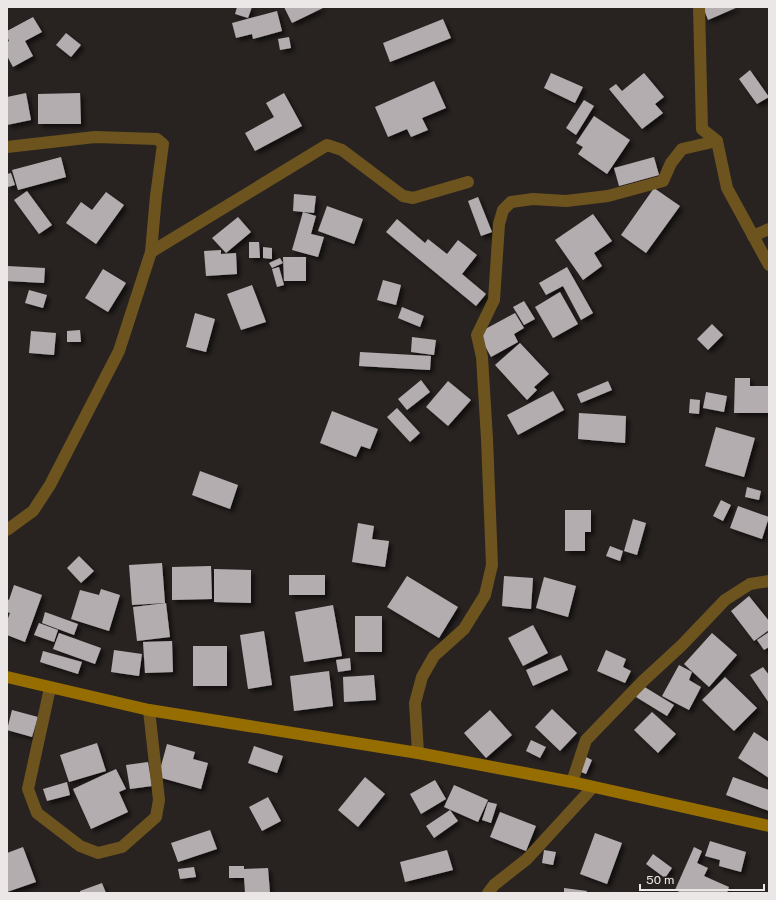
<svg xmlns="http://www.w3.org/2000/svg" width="776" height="900" viewBox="0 0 776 900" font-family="'Public Sans',sans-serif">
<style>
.building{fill:#b4adb0;filter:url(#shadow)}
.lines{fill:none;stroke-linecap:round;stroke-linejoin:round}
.street{stroke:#6d541f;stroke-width:12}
.secondary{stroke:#966d00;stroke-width:12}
</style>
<defs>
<filter id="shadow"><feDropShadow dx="3.5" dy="3.5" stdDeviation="2" flood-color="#0009"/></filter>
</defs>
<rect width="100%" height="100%" fill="#282321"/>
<g class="building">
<polygon points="237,7 252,7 248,18 235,14"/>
<polygon points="284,7 325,7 292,23"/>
<polygon points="703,7 738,7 708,20"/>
<polygon points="277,11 282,31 253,39 252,34 236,38 232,23"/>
<polygon points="33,17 42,32 25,41 33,56 13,67 7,56 7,42 9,41 7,36 7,31"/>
<polygon points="443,19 451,38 390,62 383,43"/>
<polygon points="66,33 81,45 71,57 56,45"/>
<polygon points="289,37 291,48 280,50 278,39"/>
<polygon points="750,70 769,97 757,104 739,79"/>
<polygon points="551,73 583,87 575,103 544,88"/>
<polygon points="644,73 664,97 655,104 663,113 642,129 609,89 616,84 622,91"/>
<polygon points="434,81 446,108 422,118 428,130 411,137 407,129 388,137 375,107"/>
<polygon points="26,93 31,120 7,125 7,97"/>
<polygon points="80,93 81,124 38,124 38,94"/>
<polygon points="284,93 302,126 255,151 245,133 274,117 266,103"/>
<polygon points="584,100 594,106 576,135 566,128"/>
<polygon points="594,116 630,140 607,174 578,154 583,147 576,143"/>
<polygon points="61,157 66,177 18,190 12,170"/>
<polygon points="654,157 659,175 619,186 614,168"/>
<polygon points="11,173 15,185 8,187 7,174"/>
<polygon points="654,188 680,206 646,253 621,235"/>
<polygon points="27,191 52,225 39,234 14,200"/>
<polygon points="106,192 124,205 96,244 66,223 81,202 92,210"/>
<polygon points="294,194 316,196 314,213 293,211"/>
<polygon points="478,197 492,232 481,236 468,201"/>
<polygon points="327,206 363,219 354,244 318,231"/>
<polygon points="303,212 316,216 311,234 324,237 318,257 292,250"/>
<polygon points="593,214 612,241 594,253 602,266 583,280 555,240"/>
<polygon points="238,217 251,232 226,253 212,238"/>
<polygon points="397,219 425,243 428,239 447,254 458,240 477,255 462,274 486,294 476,306 386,232"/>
<polygon points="249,242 259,242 260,258 249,258"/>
<polygon points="263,247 272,248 272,259 263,258"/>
<polygon points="221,250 221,254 236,253 237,274 206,276 204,251"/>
<polygon points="283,257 306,257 306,281 284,281"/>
<polygon points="280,258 283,263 272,268 269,263"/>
<polygon points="7,266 45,268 44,283 7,281"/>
<polygon points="279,267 284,285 277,287 272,269"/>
<polygon points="567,267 593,313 581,320 563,286 546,295 539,283"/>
<polygon points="103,269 126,283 108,312 85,298"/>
<polygon points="383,280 401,285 396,305 377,300"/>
<polygon points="252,285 266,322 241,330 227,294"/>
<polygon points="29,290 47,295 43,308 25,303"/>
<polygon points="560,292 578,324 553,338 535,307"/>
<polygon points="524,301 535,319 524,325 513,307"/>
<polygon points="402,307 424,316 420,327 398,318"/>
<polygon points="195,313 215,319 206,352 186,347"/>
<polygon points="515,313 524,328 514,334 518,342 491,357 478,333"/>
<polygon points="712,324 723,335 708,350 697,339"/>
<polygon points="80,330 81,342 67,342 67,331"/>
<polygon points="31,331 56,333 54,355 29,353"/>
<polygon points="412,337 436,340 434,355 411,352"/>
<polygon points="520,343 549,374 534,387 537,390 527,400 495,365"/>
<polygon points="360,352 431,356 430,370 359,366"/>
<polygon points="735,378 750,378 750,386 769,386 769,413 734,413"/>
<polygon points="421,380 430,392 407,410 398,399"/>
<polygon points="448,381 471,400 448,426 426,407"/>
<polygon points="608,381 612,390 581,403 577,394"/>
<polygon points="553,391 564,410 518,435 507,415"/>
<polygon points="706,392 727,396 724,412 703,408"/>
<polygon points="690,399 700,400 699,414 689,413"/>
<polygon points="397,408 420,433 410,442 387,417"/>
<polygon points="332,411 378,429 370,449 361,446 356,457 320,443"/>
<polygon points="579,413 626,416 625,443 578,439"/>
<polygon points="716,427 755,438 744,477 705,466"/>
<polygon points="200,471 238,485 230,509 192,495"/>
<polygon points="747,487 761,491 759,500 745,497"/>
<polygon points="721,500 731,505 723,521 713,516"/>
<polygon points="738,506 769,517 762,539 730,528"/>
<polygon points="565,510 591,510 591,532 585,532 585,551 565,551"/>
<polygon points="633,519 646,523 637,555 624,551"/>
<polygon points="358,523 374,526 372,539 389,541 385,567 352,562"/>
<polygon points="610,546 623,551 620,561 606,556"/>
<polygon points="79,556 94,571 81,583 67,568"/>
<polygon points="162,563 165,603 132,605 129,565"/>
<polygon points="211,566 212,599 172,600 172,567"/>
<polygon points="214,569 251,570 251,603 214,602"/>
<rect x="289" y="575" width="36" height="20"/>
<polygon points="407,576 458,607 439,638 387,607"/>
<polygon points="504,576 533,578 531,609 502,606"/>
<polygon points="544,577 576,586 568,617 536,608"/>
<polygon points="14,585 42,595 25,642 7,635 7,621 10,613 7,612 7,599 9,600"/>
<polygon points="101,589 120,595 109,631 71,619 80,590 99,595"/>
<polygon points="749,596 769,621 769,630 754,641 731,611"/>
<polygon points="166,603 170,637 137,641 133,607"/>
<polygon points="333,605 342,656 304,662 295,612"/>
<polygon points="45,612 78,624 74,635 42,623"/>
<rect x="355" y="616" width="27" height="36"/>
<polygon points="39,623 58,630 54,642 34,635"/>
<polygon points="533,625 548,653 523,666 508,638"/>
<polygon points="264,631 272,685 248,689 240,635"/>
<polygon points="769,632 769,647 764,650 757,640"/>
<polygon points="59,633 101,648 95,664 53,649"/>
<polygon points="712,633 737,655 709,687 684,664"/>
<polygon points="172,641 173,672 145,673 143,642"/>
<rect x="193" y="646" width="34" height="40"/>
<polygon points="114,650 142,654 139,676 111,672"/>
<polygon points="606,650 626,659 623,667 631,671 625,683 597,671"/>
<polygon points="43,651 82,662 78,674 40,662"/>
<polygon points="561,655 568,670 533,686 526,670"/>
<polygon points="350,658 351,670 338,672 336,660"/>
<polygon points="679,665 692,672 689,680 701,687 689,710 662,696"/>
<polygon points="763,667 769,675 769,703 750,675"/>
<polygon points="329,671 333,706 294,711 290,676"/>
<polygon points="374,675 376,700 344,702 343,677"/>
<polygon points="725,677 757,708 734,731 702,700"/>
<polygon points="643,686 674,705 667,716 636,697"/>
<polygon points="552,709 577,733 560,751 535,727"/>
<polygon points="12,710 38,717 32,737 7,730"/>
<polygon points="490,710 512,735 486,758 464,733"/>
<polygon points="652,712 676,734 658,753 634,730"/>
<polygon points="754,732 769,742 769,778 738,758"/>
<polygon points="531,740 546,747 540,758 526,751"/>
<polygon points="97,743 106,771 69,782 60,755"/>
<polygon points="167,744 195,752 193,759 208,763 201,789 158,777"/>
<polygon points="254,746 283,756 277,773 248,763"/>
<polygon points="580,754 592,760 586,774 574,769"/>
<polygon points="148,762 152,786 130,789 126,765"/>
<polygon points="116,769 126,789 119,792 128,812 91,829 73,789"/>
<polygon points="365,777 385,794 358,827 338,810"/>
<polygon points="733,777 769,790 769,811 726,795"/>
<polygon points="435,780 446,799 421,814 410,794"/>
<polygon points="67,782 70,795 47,801 43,789"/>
<polygon points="454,785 488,800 478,822 444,807"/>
<polygon points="268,797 281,821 262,831 249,807"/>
<polygon points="488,802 497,804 491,823 482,820"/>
<polygon points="450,810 458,821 434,838 426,826"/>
<polygon points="500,812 536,826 526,851 490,837"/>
<polygon points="210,830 217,849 178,862 171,843"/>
<polygon points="595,833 622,843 607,884 580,874"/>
<polygon points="710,841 746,852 741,872 719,866 720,860 705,856"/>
<polygon points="23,847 36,882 7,892 7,853"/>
<polygon points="694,847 702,851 697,863 708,868 704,876 729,887 727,893 682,893 675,890"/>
<polygon points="447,850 453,870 405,882 400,862"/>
<polygon points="544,850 556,852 553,865 542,863"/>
<polygon points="653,854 672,868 665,878 646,864"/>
<polygon points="229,866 244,866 244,869 268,868 270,893 245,893 244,878 229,878"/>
<polygon points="194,867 196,877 180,879 178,869"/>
<polygon points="102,883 106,893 80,893 80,891"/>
<polygon points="564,888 587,891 586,893 564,893"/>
</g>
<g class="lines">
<g class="street">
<polyline points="699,7 702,129 717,141 727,188 769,265"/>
<polyline points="7,147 95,137 157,139 163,144 156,196 151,252 119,351 50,485 33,511 7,530"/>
<polyline points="753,236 769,229"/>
<polyline points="151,252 327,145 342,150 403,196 413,198 468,182"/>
<polyline points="50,688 28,789 37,813 80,846 98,853 122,847 156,817 159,800 149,710"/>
<polyline points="418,753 415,703 422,677 434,656 464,629 485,595 492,565 487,439 482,357 477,335 494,300 499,224 503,210 511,202 533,199 566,201 608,196 663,181 671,163 682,149 717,141"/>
<polyline points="572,782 586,740 643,681 682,645 725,600 750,584 769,581"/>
<polyline points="488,893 494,885 527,859 593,787"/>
</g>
<polyline class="secondary" points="7,677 149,710 418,753 572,782 769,826"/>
</g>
<rect width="776" height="900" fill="none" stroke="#ebe7e6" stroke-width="16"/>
<path d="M640 884v6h124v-6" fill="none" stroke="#ebe7e6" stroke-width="2"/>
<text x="646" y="884" font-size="12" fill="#ebe7e6" stroke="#282321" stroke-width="3" paint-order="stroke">50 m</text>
</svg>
